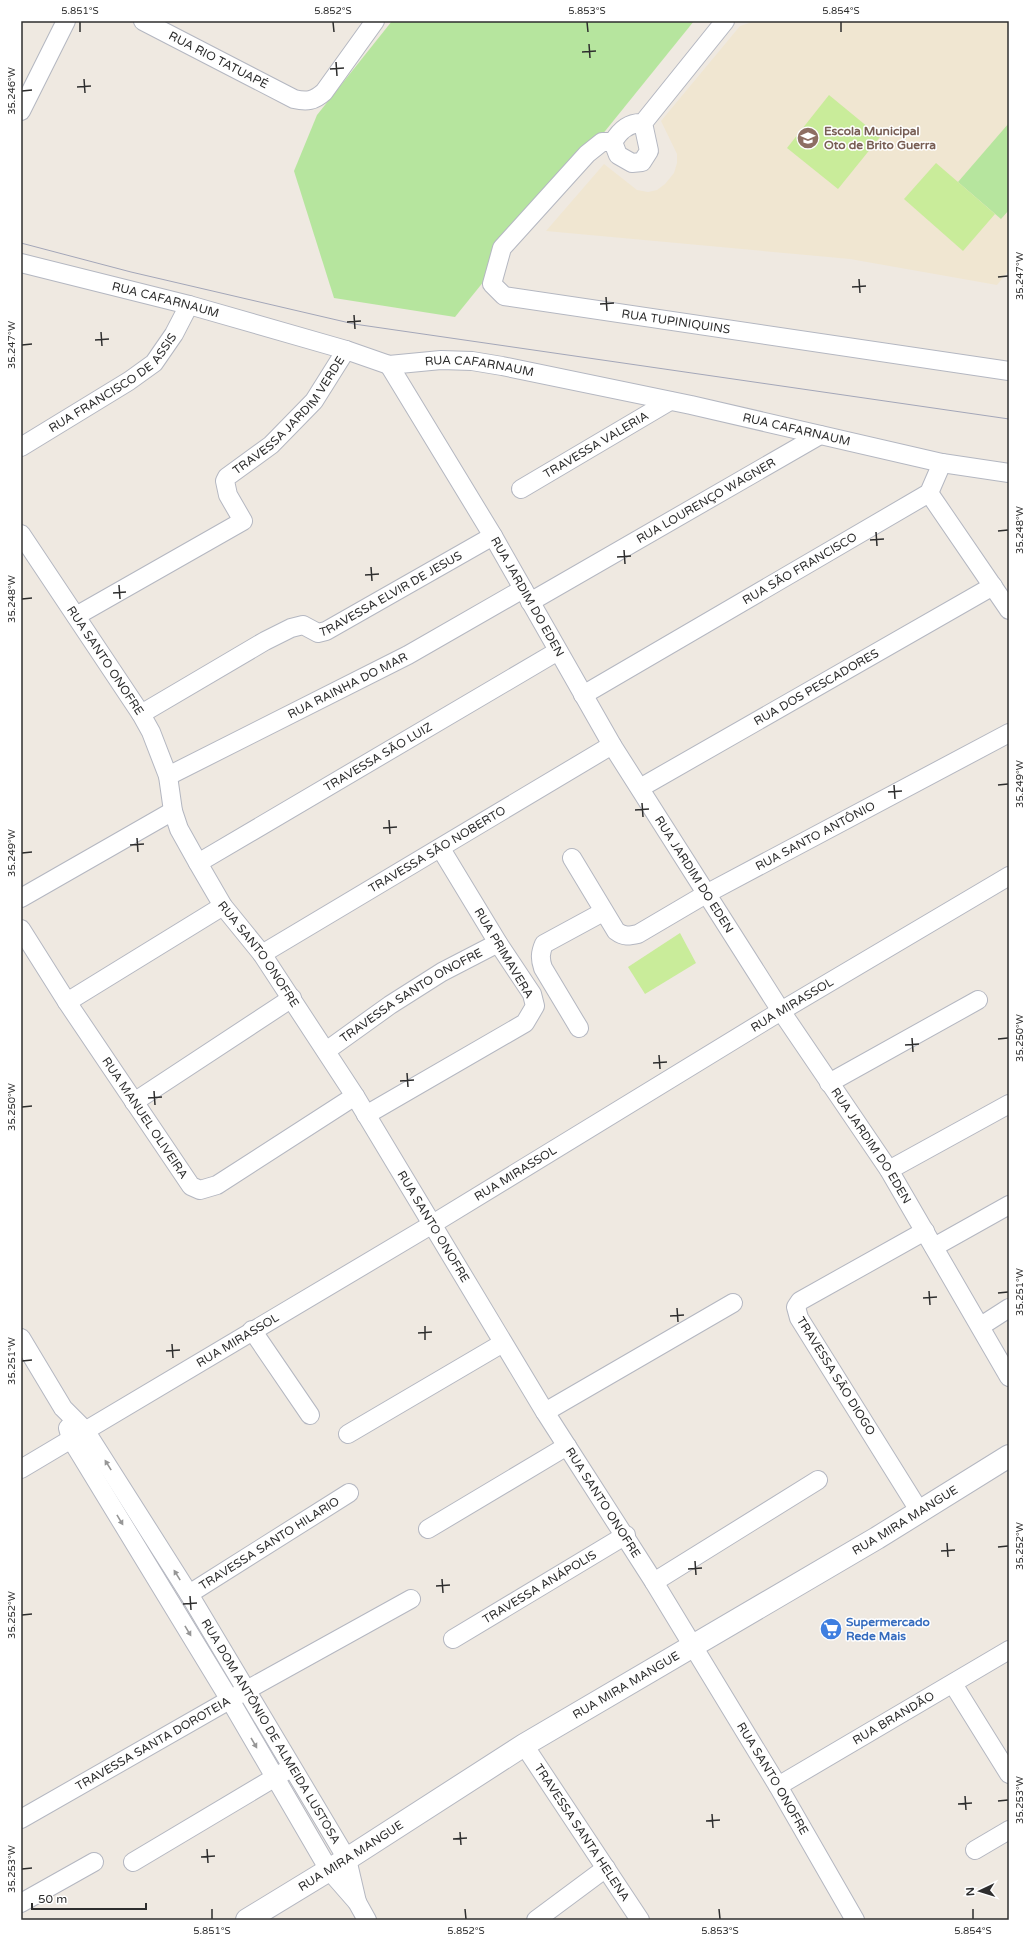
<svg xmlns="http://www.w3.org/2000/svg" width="1030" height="1941" viewBox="0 0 1030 1941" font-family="'Varela Round',sans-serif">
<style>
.education{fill:#f0e6d1}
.green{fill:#b6e59e}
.pitch{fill:#c9ec9a}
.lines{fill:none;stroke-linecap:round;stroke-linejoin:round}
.minor-casing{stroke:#b4b7c1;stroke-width:20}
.secondary-casing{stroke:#b4b7c1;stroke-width:24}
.minor{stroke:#fff;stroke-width:18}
.secondary{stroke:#fff;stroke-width:22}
.tram{stroke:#a3a6b8;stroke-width:1}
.oneway{fill:#969696}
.ticks{fill:none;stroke:#2e2e2e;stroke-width:1.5}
.labels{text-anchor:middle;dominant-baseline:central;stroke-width:3;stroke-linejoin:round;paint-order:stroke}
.street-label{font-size:12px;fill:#2e2e2e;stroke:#fff}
.education-label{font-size:12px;font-weight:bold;fill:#785e54;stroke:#fff;text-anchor:start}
.shop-label{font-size:12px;font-weight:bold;fill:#366cbe;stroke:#fff;text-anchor:start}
.neatline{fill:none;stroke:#2e2e2e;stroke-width:1.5}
.ticks-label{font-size:10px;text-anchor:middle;fill:#2e2e2e}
</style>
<rect width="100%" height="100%" fill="#efe9e1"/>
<polygon class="education" points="755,21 1009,21 1009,270 997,285 850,259 546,231 604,164 637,190 648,192 657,190 665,184 674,173 677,163 677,154 661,121 740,26"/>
<g class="green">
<polygon points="392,21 694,21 455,317 334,298 294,171 317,115"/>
<polygon points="1009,123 1009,210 1001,219 958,182"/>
</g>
<g class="pitch">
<polygon points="829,95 880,137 838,189 787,148"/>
<polygon points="936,163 995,214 963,251 904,199"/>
<polygon points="680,933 696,963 645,994 628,967"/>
</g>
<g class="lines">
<g class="minor-casing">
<g id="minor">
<path id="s1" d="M143 21 294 99C307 102 314 101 324 92L375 21"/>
<polyline points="21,111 66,21"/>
<path d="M643 123 649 151 642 162 632 163 618 155 613 142C620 130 629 122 643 123L725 21"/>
<path id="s2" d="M613 142H602L587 154 502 248 492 284 504 296 1009 371"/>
<path id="s3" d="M21 263 189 305 346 350 389 365 441 360 472 361 502 366 691 405 942 463 1009 473"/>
<path id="s4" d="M389 365 493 536 612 745 781 1011 889 1170 1009 1377"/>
<path id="s5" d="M21 447 129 381 154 363 174 334 189 305"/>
<path id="s6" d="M521 489 670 401"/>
<polyline points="929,493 1009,610"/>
<path id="s7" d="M21 534 141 714 151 732 168 776 173 811 179 829 198 863 223 906 262 954 355 1096 545 1412 654 1582 778 1786 855 1920"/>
<path id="s8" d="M530 602 820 435"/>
<path id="s9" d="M76 616 243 521 228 495 225 481 227 477 271 445 314 401 346 350"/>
<path id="s10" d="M583 695 929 493 942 463"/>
<path id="s11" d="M141 714 265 641 291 628 303 625 318 633 326 631 493 536"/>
<path id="s12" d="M168 776 408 655 523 589"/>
<path id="s13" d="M640 788 993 586"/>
<path id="s14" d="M572 858 616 931C624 937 629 936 638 934L706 894 1009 733"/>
<path id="s15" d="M198 863 558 651"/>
<polyline points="21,898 173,811"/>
<path id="s16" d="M21 929 67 1002 191 1186 200 1190 217 1185 355 1096"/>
<path id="s17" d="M262 954 612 745"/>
<polyline points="67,1002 223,906"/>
<path d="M579 1028 543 968C540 959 540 953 544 944L603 912"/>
<path id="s18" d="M326 1051 390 1005 442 972 498 943"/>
<polyline points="829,1083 978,1000"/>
<polyline points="134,1102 292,998"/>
<polyline points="366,1115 525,1023 535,1006 532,994 498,943 441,849"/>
<polyline points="889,1170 1009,1104"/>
<polyline points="934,1247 1009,1205"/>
<polyline points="981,1326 1009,1308"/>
<polyline points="252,1330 310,1415"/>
<path id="s19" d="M21 1338 63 1408 85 1430 189 1594 347 1859 357 1902"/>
<polyline points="545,1412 733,1303"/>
<polyline points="68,1428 71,1439 230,1700 329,1870 357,1902 367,1920"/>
<polyline points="348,1434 503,1343"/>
<path id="s20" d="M21 1469 431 1225 781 1011 1009 876"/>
<polyline points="920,1512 799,1318 796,1307 800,1301 925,1231"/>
<polyline points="428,1529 567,1446"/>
<polyline points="654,1582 818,1480"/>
<path id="s21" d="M189 1594 349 1493"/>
<path id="s22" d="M453 1639 626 1535"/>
<polyline points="953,1684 1009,1774"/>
<path id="s23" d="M524 1745 640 1920"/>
<path id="s24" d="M778 1786 1009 1650"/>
<path id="s25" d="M21 1819 245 1691 411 1599"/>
<polyline points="975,1850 1009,1830"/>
<polyline points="133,1862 284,1772"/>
<polyline points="21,1903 94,1862"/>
<polyline points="536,1920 606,1868"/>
</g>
</g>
<g class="secondary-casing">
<g id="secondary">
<path id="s26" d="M247 1920 347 1859 524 1745 877 1538 1009 1456"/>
</g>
</g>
<use href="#minor" class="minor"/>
<use href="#secondary" class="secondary"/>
<polyline class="tram" points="21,243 131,272 354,324 1009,419"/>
</g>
<defs><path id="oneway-solid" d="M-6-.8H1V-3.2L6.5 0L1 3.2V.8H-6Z"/></defs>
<g class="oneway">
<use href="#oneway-solid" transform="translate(108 1465) rotate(-122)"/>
<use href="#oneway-solid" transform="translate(120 1520) rotate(59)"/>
<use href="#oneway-solid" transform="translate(177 1575) rotate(-122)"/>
<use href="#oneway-solid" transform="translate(188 1631) rotate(59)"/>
<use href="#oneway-solid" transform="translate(254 1743) rotate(60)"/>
</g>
<path class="ticks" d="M80 22V32M333 22 334 32M587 22 588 32M841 22V32M589 44 590 58M582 52 596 51M336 62 337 76M330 69 344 68M84 79 85 93M77 87 91 86M22 91 32 90M998 277 1008 276M859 279 860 293M852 287 866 286M606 297 607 311M600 304 614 303M354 315 355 329M347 322 361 321M101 332 102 346M95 340 109 339M22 345 32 344M998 531 1008 530M876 532 877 546M870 540 884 539M624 550 625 564M617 557 631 556M371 567 372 581M365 575 379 574M119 585 120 599M113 593 126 592M22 599 32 598M894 785 895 799M998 785 1008 784M888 792 902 791M642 803 643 817M635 810 649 809M389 820 390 834M383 828 397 827M137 838 138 852M130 845 144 844M22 853 32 852M912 1038 913 1052M998 1039 1008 1038M905 1045 919 1044M659 1055 660 1069M653 1063 667 1062M407 1073 408 1087M400 1081 414 1080M154 1091 155 1105M148 1098 162 1097M22 1107 32 1106M929 1291 930 1305M998 1293 1008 1292M923 1298 937 1297M677 1308 678 1322M670 1316 684 1315M425 1326V1340M418 1333 432 1332M172 1344 173 1358M166 1351 180 1350M22 1361 32 1360M947 1543 948 1557M998 1547 1008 1546M941 1551 955 1550M695 1561 696 1575M688 1569 702 1568M442 1579 443 1593M436 1586 450 1585M190 1596 191 1610M183 1604 197 1603M22 1615 32 1614M965 1796 966 1810M998 1801 1008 1800M958 1804 972 1803M712 1814 713 1828M706 1821 720 1820M460 1832 461 1845M453 1839 467 1838M207 1849 208 1863M201 1857 215 1856M22 1869 32 1868M212 1909V1919M465 1909 466 1919M719 1909 720 1919M973 1909V1919"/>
<defs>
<g id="school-disc" transform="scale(1.15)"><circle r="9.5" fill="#8d6e63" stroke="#fff"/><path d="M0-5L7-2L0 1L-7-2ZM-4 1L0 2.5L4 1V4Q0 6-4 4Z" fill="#fff"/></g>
<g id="supermarket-disc" transform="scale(1.15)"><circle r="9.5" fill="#3f7fe0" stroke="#fff"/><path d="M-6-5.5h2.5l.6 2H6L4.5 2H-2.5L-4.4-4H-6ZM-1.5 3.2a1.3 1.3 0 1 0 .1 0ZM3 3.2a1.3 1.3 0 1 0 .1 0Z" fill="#fff"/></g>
</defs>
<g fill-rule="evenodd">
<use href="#school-disc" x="808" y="138"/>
<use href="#supermarket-disc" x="831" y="1629"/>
</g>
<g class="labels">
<g class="street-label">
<text stroke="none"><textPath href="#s1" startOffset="85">RUA RIO TATUAPÉ</textPath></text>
<text stroke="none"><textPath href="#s3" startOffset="149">RUA CAFARNAUM</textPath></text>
<text stroke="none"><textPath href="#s2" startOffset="385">RUA TUPINIQUINS</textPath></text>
<text stroke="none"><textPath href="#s3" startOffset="473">RUA CAFARNAUM</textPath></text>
<text stroke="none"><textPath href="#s5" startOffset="113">RUA FRANCISCO DE ASSIS</textPath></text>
<text stroke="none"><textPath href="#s9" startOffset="329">TRAVESSA JARDIM VERDE</textPath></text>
<text stroke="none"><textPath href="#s3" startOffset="797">RUA CAFARNAUM</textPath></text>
<text stroke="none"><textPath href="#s6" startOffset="87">TRAVESSA VALERIA</textPath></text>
<text stroke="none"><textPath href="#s8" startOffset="203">RUA LOURENÇO WAGNER</textPath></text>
<text stroke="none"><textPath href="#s10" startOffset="251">RUA SÃO FRANCISCO</textPath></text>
<text stroke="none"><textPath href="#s11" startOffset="285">TRAVESSA ELVIR DE JESUS</textPath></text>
<text stroke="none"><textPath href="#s4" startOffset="270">RUA JARDIM DO EDEN</textPath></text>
<text stroke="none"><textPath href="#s7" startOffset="152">RUA SANTO ONOFRE</textPath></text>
<text stroke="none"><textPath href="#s12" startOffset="201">RUA RAINHA DO MAR</textPath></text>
<text stroke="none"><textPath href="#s13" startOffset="203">RUA DOS PESCADORES</textPath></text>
<text stroke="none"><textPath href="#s15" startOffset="209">TRAVESSA SÃO LUIZ</textPath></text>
<text stroke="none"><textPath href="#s14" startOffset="311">RUA SANTO ANTÔNIO</textPath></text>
<text stroke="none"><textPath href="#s17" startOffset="204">TRAVESSA SÃO NOBERTO</textPath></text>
<text stroke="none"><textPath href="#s4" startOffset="594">RUA JARDIM DO EDEN</textPath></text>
<text transform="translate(504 953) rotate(59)">RUA PRIMAVERA</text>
<text stroke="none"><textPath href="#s7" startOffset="487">RUA SANTO ONOFRE</textPath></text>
<text stroke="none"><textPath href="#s18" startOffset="102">TRAVESSA SANTO ONOFRE</textPath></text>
<text stroke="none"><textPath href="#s20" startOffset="900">RUA MIRASSOL</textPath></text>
<text stroke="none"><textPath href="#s16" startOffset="226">RUA MANUEL OLIVEIRA</textPath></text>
<text stroke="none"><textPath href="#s4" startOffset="918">RUA JARDIM DO EDEN</textPath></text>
<text stroke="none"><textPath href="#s20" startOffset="576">RUA MIRASSOL</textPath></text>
<text stroke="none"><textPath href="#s7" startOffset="811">RUA SANTO ONOFRE</textPath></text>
<text stroke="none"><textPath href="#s20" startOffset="252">RUA MIRASSOL</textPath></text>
<text transform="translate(836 1376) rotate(58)">TRAVESSA SÃO DIOGO</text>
<text stroke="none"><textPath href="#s7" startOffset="1135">RUA SANTO ONOFRE</textPath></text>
<text stroke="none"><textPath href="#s26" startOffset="770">RUA MIRA MANGUE</textPath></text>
<text stroke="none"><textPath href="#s21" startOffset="95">TRAVESSA SANTO HILARIO</textPath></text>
<text stroke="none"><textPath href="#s22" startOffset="101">TRAVESSA ANÁPOLIS</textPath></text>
<text stroke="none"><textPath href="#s26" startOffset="446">RUA MIRA MANGUE</textPath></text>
<text stroke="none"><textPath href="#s24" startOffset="134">RUA BRANDÃO</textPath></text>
<text stroke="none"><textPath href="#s19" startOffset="467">RUA DOM ANTÔNIO DE ALMEIDA LUSTOSA</textPath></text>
<text stroke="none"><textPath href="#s25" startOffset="152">TRAVESSA SANTA DOROTEIA</textPath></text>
<text stroke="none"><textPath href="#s7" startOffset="1459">RUA SANTO ONOFRE</textPath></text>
<text stroke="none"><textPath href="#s23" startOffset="105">TRAVESSA SANTA HELENA</textPath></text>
<text stroke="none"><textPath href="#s26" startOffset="122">RUA MIRA MANGUE</textPath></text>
</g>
<g class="education-label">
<text x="824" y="131">Escola Municipal<tspan x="824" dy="14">Oto de Brito Guerra</tspan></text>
</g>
<g class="shop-label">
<text x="846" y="1622">Supermercado<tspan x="846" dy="14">Rede Mais</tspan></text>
</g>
</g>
<rect width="1030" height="1941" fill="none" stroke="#ffffff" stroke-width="44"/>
<g transform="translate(980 1891) rotate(266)" stroke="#ffffff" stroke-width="3" paint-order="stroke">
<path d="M0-3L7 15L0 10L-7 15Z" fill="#2e2e2e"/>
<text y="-6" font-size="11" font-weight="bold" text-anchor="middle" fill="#2e2e2e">N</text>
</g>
<path d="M32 1903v6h114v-6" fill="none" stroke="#2e2e2e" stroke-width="2"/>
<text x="38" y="1903" font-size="12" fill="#2e2e2e" stroke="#ffffff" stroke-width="3" paint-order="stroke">50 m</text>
<rect x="22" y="22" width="986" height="1897" class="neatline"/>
<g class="ticks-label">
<text x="80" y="14">5.851°S</text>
<text x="333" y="14">5.852°S</text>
<text x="587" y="14">5.853°S</text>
<text x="841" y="14">5.854°S</text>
<text transform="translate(11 91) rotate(-90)" y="4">35.246°W</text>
<text transform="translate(1019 276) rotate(-90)" y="4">35.247°W</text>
<text transform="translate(11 345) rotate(-90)" y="4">35.247°W</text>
<text transform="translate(1019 530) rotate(-90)" y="4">35.248°W</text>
<text transform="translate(11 599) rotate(-90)" y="4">35.248°W</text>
<text transform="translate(1019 784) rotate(-90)" y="4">35.249°W</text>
<text transform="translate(11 853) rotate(-90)" y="4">35.249°W</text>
<text transform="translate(1019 1038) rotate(-90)" y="4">35.250°W</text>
<text transform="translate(11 1107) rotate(-90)" y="4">35.250°W</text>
<text transform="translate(1019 1292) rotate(-90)" y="4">35.251°W</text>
<text transform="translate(11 1361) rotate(-90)" y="4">35.251°W</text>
<text transform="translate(1019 1546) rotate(-90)" y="4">35.252°W</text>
<text transform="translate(11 1615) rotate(-90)" y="4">35.252°W</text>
<text transform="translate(1019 1800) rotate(-90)" y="4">35.253°W</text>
<text transform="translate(11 1869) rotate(-90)" y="4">35.253°W</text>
<text x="212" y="1934">5.851°S</text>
<text x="466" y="1934">5.852°S</text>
<text x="720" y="1934">5.853°S</text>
<text x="973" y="1934">5.854°S</text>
</g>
</svg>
